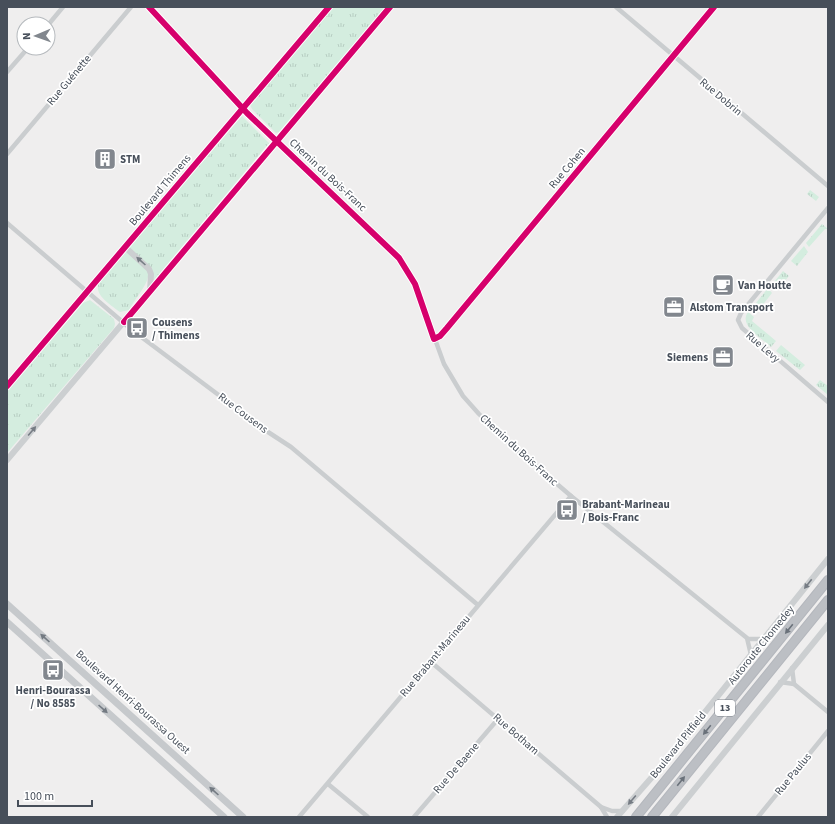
<svg xmlns="http://www.w3.org/2000/svg" width="835" height="824" viewBox="0 0 835 824" font-family="'Source Sans 3',sans-serif">
<style>
.grass{fill:url(#grass-tufts)}
.lines{fill:none;stroke-linecap:round;stroke-linejoin:round}
.highway-casing{stroke:#b4b7bd;stroke-width:10}
.street{stroke:#cacdcf;stroke-width:4.5}
.secondary{stroke:#cccfd1;stroke-width:6}
.primary{stroke:#c6c9cc;stroke-width:7}
.highway{stroke:#bcbfc4;stroke-width:8}
.cycleway-casing{stroke:#fff;stroke-width:8}
.cycleway{stroke:#d6006c;stroke-width:6}
.oneway{fill:#767c84}
.oneway2{fill:#6a717a}
.oneway3{fill:#737a82}
.labels{text-anchor:middle;dominant-baseline:central;stroke-width:3.5;stroke-linejoin:round;paint-order:stroke}
.shield{fill:#fff;stroke:#7e848c;stroke-width:1}
.shield-label{font-size:10px;font-weight:bold;fill:#474f5a}
.street-label{font-size:11px;fill:#474f5a;stroke:#fff}
.poi-label{font-size:11px;font-weight:bold;fill:#474f5a;stroke:#fff;text-anchor:start}
</style>
<defs>
<pattern id="grass-tufts" width="24" height="20" patternUnits="userSpaceOnUse"><rect width="24" height="20" fill="#d4eddf"/><path d="M3 7l-1-3M5 7V3M7 7l1-3M15 17l-1-3M17 17v-4M19 17l1-3" fill="none" stroke="#b7cdc2"/></pattern>
</defs>
<rect width="100%" height="100%" fill="#efeeee"/>
<g class="grass">
<polygon points="333,7 385,7 279,132 276,133 252,109 250,105"/>
<path d="M242 116 269 143 154 280 148 277C146 287 134 300 129 310L120 312C111 305 93 295 99 282Z"/>
<polygon points="810,190 819,197 816,201 807,194"/>
<polygon points="822,224 828,229 825,229 809,247 806,243"/>
<polygon points="804,246 808,252 797,266 791,261"/>
<polygon points="783,271 789,276 777,290 770,287"/>
<polygon points="768,288 772,293 757,312 752,308"/>
<polygon points="90,300 114,319 115,324 114,328 7,453 7,392 83,303"/>
<path d="M748 312 754 317 752 321 776 341 771 347C762 338 738 326 748 312Z"/>
<polygon points="781,345 805,365 800,370 776,351"/>
<polygon points="820,380 828,386 828,395 816,385"/>
</g>
<g class="lines">
<g class="highway-casing">
<g id="highway">
<polyline points="636,817 828,580"/>
<polyline points="652,817 828,600"/>
</g>
</g>
<g class="street">
<polyline points="149,7 247,113 399,258 415,284 444,364 463,396 479,414 506,440 571,496 747,638 751,655"/>
<polyline points="616,7 828,186"/>
<polyline points="48,25 63,7"/>
<polyline points="7,72 28,48"/>
<polyline points="7,154 131,7"/>
<polyline points="828,208 741,313 738,320 742,328 828,402"/>
<polyline points="7,223 132,330 268,432 291,447 478,605"/>
<polyline points="434,339 440,336 447,328 714,7"/>
<polyline points="748,639 764,639"/>
<polyline points="431,662 601,807 612,811 623,811"/>
<polyline points="792,668 794,684"/>
<polyline points="780,682 794,684 828,712"/>
<polyline points="328,784 368,817"/>
<polyline points="601,807 607,817"/>
<polyline points="299,817 571,496"/>
<polyline points="414,817 498,719"/>
<polyline points="758,817 828,731"/>
</g>
<g class="secondary">
<polyline points="125,247 149,269 151,274 150,291"/>
<polyline points="7,386 329,7"/>
<polyline points="7,460 390,7"/>
<polyline points="617,817 660,768 828,559"/>
<polyline points="672,817 828,625"/>
</g>
<g class="primary">
<polyline points="7,604 243,817"/>
<polyline points="7,622 224,817"/>
</g>
<use href="#highway" class="highway"/>
<g class="cycleway-casing">
<g id="cycleway">
<polyline points="149,7 247,113 399,258 415,284 434,339 440,336 447,328 714,7"/>
<polyline points="124,322 390,7"/>
<polyline points="7,386 329,7"/>
</g>
</g>
<use href="#cycleway" class="cycleway"/>
</g>
<defs><path id="oneway-solid" d="M-6-.8H1V-3.2L6.5 0L1 3.2V.8H-6Z"/></defs>
<g class="oneway">
<use href="#oneway-solid" transform="translate(141 261) rotate(-138)"/>
<use href="#oneway-solid" transform="translate(32 431) rotate(-50)"/>
<use href="#oneway-solid" transform="translate(808 584) rotate(128)"/>
<use href="#oneway-solid" transform="translate(632 800) rotate(130)"/>
</g>
<g class="oneway2">
<use href="#oneway-solid" transform="translate(789 629) rotate(129)"/>
<use href="#oneway-solid" transform="translate(707 730) rotate(129)"/>
<use href="#oneway-solid" transform="translate(681 781) rotate(-51)"/>
</g>
<g class="oneway3">
<use href="#oneway-solid" transform="translate(45 638) rotate(-138)"/>
<use href="#oneway-solid" transform="translate(103 709) rotate(42)"/>
<use href="#oneway-solid" transform="translate(214 791) rotate(-138)"/>
</g>
<defs>
<g id="building-square" transform="scale(1.15)"><rect x="-9" y="-9" width="18" height="18" rx="4" fill="#82878e" stroke="#fff"/><path d="M-4-6H4V6H1V3H-1V6H-4ZM-2.5-4.3h1.7v1.8h-1.7ZM.8-4.3h1.7v1.8H.8ZM-2.5-1h1.7V.8h-1.7ZM.8-1h1.7V.8H.8Z" fill="#fff"/></g>
<g id="cafe-square" transform="scale(1.15)"><rect x="-9" y="-9" width="18" height="18" rx="4" fill="#82878e" stroke="#fff"/><path d="M-5.5-4.5H6V0H3Q3 3.5 0 3.5H-2.5Q-5.5 3.5-5.5 0ZM3-3.2v2h1.7v-2ZM-6 4.5H4V6H-6Z" fill="#fff"/></g>
<g id="office-square" transform="scale(1.15)"><rect x="-9" y="-9" width="18" height="18" rx="4" fill="#82878e" stroke="#fff"/><path d="M-6-3h4V-5.5h4V-3h4V5H-6ZM-1-4.5V-3h2v-1.5ZM-6 0V1H6V0Z" fill="#fff"/></g>
<g id="bus-square" transform="scale(1.15)"><rect x="-9" y="-9" width="18" height="18" rx="4" fill="#82878e" stroke="#fff"/><path d="M-5-6H5V4H4V6H2V4H-2V6H-4V4H-5ZM-3.5-4V0h7V-4ZM-3.5 1.2v1.5H-2V1.2ZM2 1.2v1.5H3.5V1.2Z" fill="#fff"/></g>
</defs>
<g fill-rule="evenodd">
<use href="#building-square" x="105" y="159"/>
<use href="#cafe-square" x="723" y="285"/>
<use href="#office-square" x="674" y="307"/>
<use href="#bus-square" x="137" y="328"/>
<use href="#office-square" x="723" y="357"/>
<use href="#bus-square" x="567" y="510"/>
<use href="#bus-square" x="53" y="670"/>
</g>
<g class="labels">
<rect class="shield" x="715" y="700" width="20" height="16" rx="3"/>
<g class="shield-label">
<text x="725" y="708">13</text>
</g>
<g class="street-label">
<text transform="translate(69 80) rotate(-50)">Rue Guénette</text>
<text transform="translate(721 97) rotate(40)">Rue Dobrin</text>
<text transform="translate(567 168) rotate(-50)">Rue Cohen</text>
<text transform="translate(328 175) rotate(43)">Chemin du Bois-Franc</text>
<text transform="translate(160 190) rotate(-50)">Boulevard Thimens</text>
<text transform="translate(763 347) rotate(41)">Rue Levy</text>
<text transform="translate(243 413) rotate(37)">Rue Cousens</text>
<text transform="translate(519 450) rotate(42)">Chemin du Bois-Franc</text>
<text transform="translate(761 645) rotate(-51)">Autoroute Chomedey</text>
<text transform="translate(435 656) rotate(-50)">Rue Brabant-Marineau</text>
<text transform="translate(133 702) rotate(42)">Boulevard Henri-Bourassa Ouest</text>
<text transform="translate(516 734) rotate(41)">Rue Botham</text>
<text transform="translate(678 745) rotate(-51)">Boulevard Pitfield</text>
<text transform="translate(456 768) rotate(-49)">Rue De Baene</text>
<text transform="translate(793 774) rotate(-51)">Rue Paulus</text>
</g>
<g class="poi-label">
<text x="120" y="159">STM</text>
<text x="738" y="285">Van Houtte</text>
<text x="690" y="307">Alstom Transport</text>
<text x="152" y="322">Cousens<tspan x="152" dy="13">/ Thimens</tspan></text>
<text x="708" y="357" text-anchor="end">Siemens</text>
<text x="582" y="504">Brabant-Marineau<tspan x="582" dy="13">/ Bois-Franc</tspan></text>
<text x="53" y="690" text-anchor="middle">Henri-Bourassa<tspan x="53" dy="13">/ No 8585</tspan></text>
</g>
</g>
<rect width="835" height="824" fill="none" stroke="#474f5a" stroke-width="16"/>
<g transform="translate(36 36) rotate(268)"><circle r="19" fill="#ffffff" stroke="#b5b9bd"/>
<path d="M0-3L7 15L0 10L-7 15Z" fill="#82878e"/>
<text y="-6" font-size="11" font-weight="bold" text-anchor="middle" fill="#474f5a">N</text>
</g>
<path d="M18 800v6h74v-6" fill="none" stroke="#474f5a" stroke-width="2"/>
<text x="24" y="800" font-size="12" fill="#474f5a" stroke="#ffffff" stroke-width="3" paint-order="stroke">100 m</text>
</svg>
